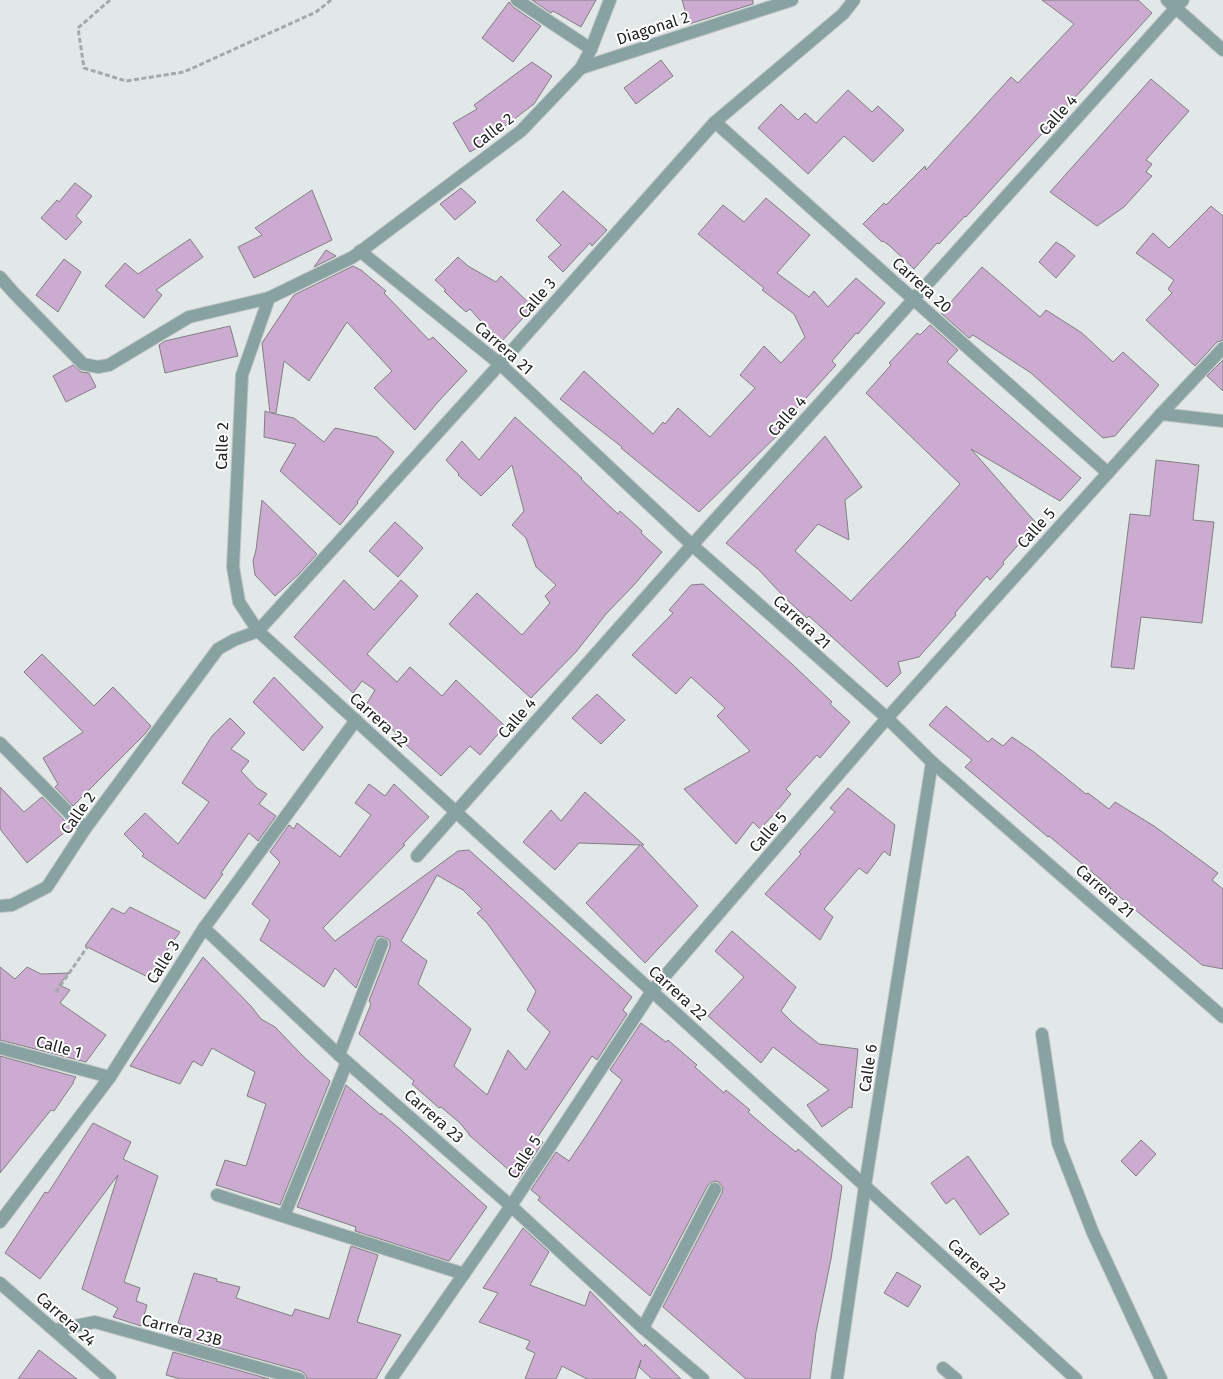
<svg xmlns="http://www.w3.org/2000/svg" width="1223" height="1379" viewBox="0 0 1223 1379" font-family="'Fira Sans',sans-serif">
<style>
.building{fill:#ccabd0;stroke:#827f83;fill-rule:evenodd}
.lines{fill:none;stroke-linecap:round;stroke-linejoin:round}
.service-casing{stroke:#bfc5c5;stroke-width:14}
.minor-casing{stroke:#bfc5c5;stroke-width:14}
.path{stroke:#a4a9a9;stroke-width:3;stroke-dasharray:5 2.5;stroke-linecap:butt}
.service{stroke:#88a2a1;stroke-width:12}
.minor{stroke:#88a2a1;stroke-width:12}
.labels{text-anchor:middle;dominant-baseline:central;stroke-width:4;stroke-linejoin:round;paint-order:stroke}
.street-label{font-size:16px;fill:#222424;stroke:#fff}
</style>
<rect width="100%" height="100%" fill="#e2e8e8"/>
<g class="building">
<polygon points="532,0 596,0 581,27 553,11 551,13"/>
<polygon points="682,0 753,0 753,4 689,24"/>
<polygon points="1042,0 1138,0 1152,13 966,217 965,216 939,244 937,243 914,269 890,246 883,241 882,242 863,224 884,203 886,205 925,166 926,170 1011,77 1018,83 1074,24"/>
<polygon points="509,2 513,7 541,26 513,62 482,38"/>
<polygon points="661,60 673,76 636,104 624,88"/>
<polygon points="532,62 552,76 534,104 488,139 489,141 470,152 453,123 477,109 474,105"/>
<polygon points="1151,79 1189,111 1146,160 1152,164 1146,172 1152,176 1124,207 1097,226 1050,192"/>
<polygon points="848,90 872,112 878,106 904,130 873,162 844,136 808,174 758,128 781,104 798,120 805,113 816,123"/>
<polygon points="75,183 92,196 76,216 82,222 66,240 41,218 57,200 59,202"/>
<polygon points="461,188 476,202 455,220 440,204"/>
<polygon points="312,190 332,240 254,278 238,247 262,235 255,228"/>
<polygon points="563,191 607,230 592,246 590,243 563,272 548,257 561,245 536,220"/>
<polygon points="766,198 810,235 777,273 809,297 814,291 828,307 856,278 885,303 858,334 856,333 832,361 836,365 788,418 792,421 699,512 621,448 622,447 560,399 584,371 653,434 663,422 665,424 678,408 710,437 755,388 740,375 764,346 781,363 805,337 794,314 762,290 764,288 698,234 723,205 744,222"/>
<polygon points="1211,206 1223,216 1223,340 1217,342 1195,366 1146,320 1172,293 1168,289 1174,280 1136,253 1153,233 1169,248"/>
<polygon points="190,239 203,257 156,290 162,295 144,318 105,286 125,263 138,274"/>
<polygon points="1056,242 1064,247 1075,256 1056,278 1039,262"/>
<polygon points="326,250 336,256 314,267"/>
<polygon points="458,257 468,266 496,282 501,276 533,307 502,341 485,326 470,309 466,312 457,304 444,291 446,290 435,280"/>
<polygon points="64,259 81,272 58,312 36,295"/>
<polygon points="353,266 361,270 386,291 384,293 429,340 433,337 467,371 437,403 415,430 374,388 392,371 347,322 309,381 284,361 276,413 271,413 294,418 324,442 335,428 377,437 394,452 357,502 358,503 340,525 280,471 296,444 264,437 265,411 270,413 262,343 294,295"/>
<polygon points="982,267 1040,317 1046,310 1082,333 1113,362 1123,352 1159,385 1115,436 1103,438 1031,373 973,335 969,338 941,313"/>
<polygon points="930,325 958,350 947,362 1081,478 1060,501 971,449 1037,524 1003,562 1004,564 990,580 987,576 955,613 956,615 919,657 898,662 901,673 887,687 809,616 807,618 785,598 759,570 726,543 825,436 862,487 845,500 849,540 818,524 795,551 851,601 909,540 960,484 866,393 891,365 889,363 917,333 920,335"/>
<polygon points="230,326 238,356 165,373 159,345 165,341"/>
<polygon points="1223,360 1223,391 1207,376"/>
<polygon points="73,365 81,372 89,373 96,387 66,402 53,376"/>
<polygon points="515,417 582,478 581,479 618,514 620,511 642,531 641,533 662,552 634,585 606,614 576,652 531,698 449,624 477,593 522,635 550,603 545,596 556,585 536,567 526,538 512,525 524,511 512,465 481,496 458,475 459,474 446,460 462,441 479,460"/>
<polygon points="1156,460 1199,465 1193,520 1214,522 1202,623 1141,617 1134,669 1111,667 1130,514 1150,516"/>
<polygon points="262,500 317,554 298,575 275,596 255,575 253,561 256,550"/>
<polygon points="395,522 423,548 398,577 369,551"/>
<polygon points="344,580 374,610 401,580 418,596 367,654 397,682 410,667 442,696 456,680 505,726 480,755 470,746 441,776 395,735 396,733 366,705 375,690 362,681 353,693 294,637"/>
<polygon points="703,584 792,664 832,702 830,704 850,722 820,758 817,755 786,789 791,794 776,812 760,829 753,822 736,844 684,789 750,751 717,716 725,708 691,677 676,694 632,655 673,613 669,610 691,585"/>
<polygon points="42,654 94,706 113,687 151,726 145,734 73,806 55,787 58,784 43,758 83,732 24,672"/>
<polygon points="274,677 323,727 303,751 253,702"/>
<polygon points="597,694 625,720 601,744 572,718"/>
<polygon points="946,706 988,742 992,738 1003,746 1012,737 1034,752 1086,794 1088,793 1109,809 1115,802 1154,826 1218,873 1212,880 1223,889 1223,969 1202,965 1110,889 1111,888 1049,836 1048,837 965,767 972,760 929,725"/>
<polygon points="230,718 245,733 231,749 249,761 241,771 257,788 267,794 259,804 276,816 258,841 249,833 221,873 223,874 205,899 142,856 144,854 124,834 145,813 178,844 209,802 182,783 212,736"/>
<path d="M369 784 385 796 394 784 429 817 403 844 405 845 323 928 335 941 458 851 469 850 632 997 623 1010 627 1014 597 1060 592 1056 537 1138 543 1142 519 1179 469 1135V1134L460 1123 441 1107 439 1108 412 1084 414 1081 359 1034 371 1004 369 1001 390 947V942L388 939 381 936 377 937 375 941 356 988 335 968 324 987 260 940 270 920 252 904 280 862 270 852 289 825 294 829 297 823 340 857 371 815 355 803ZM437 875 463 890 482 909 477 913 487 923 536 991 527 1010 550 1032 526 1070 508 1050 487 1095 454 1066 471 1029 418 984 427 961 401 941Z"/>
<polygon points="0,787 24,812 42,797 71,827 27,863 0,829"/>
<polygon points="848,788 895,825 890,856 884,851 867,874 859,868 824,909 833,917 820,940 765,894 801,854 799,852 835,812 830,808"/>
<polygon points="585,792 644,845 641,845 698,906 645,963 586,903 640,845 579,843 555,870 523,842 551,810 561,821"/>
<polygon points="130,907 180,932 148,977 85,946 112,908 124,914"/>
<polygon points="732,931 796,987 781,1011 794,1024 819,1044 858,1049 852,1108 850,1107 822,1127 807,1105 829,1090 773,1047 761,1063 708,1016 744,977 715,951"/>
<polygon points="203,957 251,1006 261,1019 275,1027 302,1055 330,1081 280,1205 216,1185 225,1160 246,1166 266,1104 247,1096 255,1072 212,1048 202,1066 193,1061 180,1084 130,1066"/>
<polygon points="0,967 15,979 27,967 41,974 69,973 59,985 70,990 60,1003 106,1035 86,1062 0,1040"/>
<polygon points="641,1023 666,1042 668,1040 697,1065 695,1067 724,1093 726,1090 750,1110 748,1112 770,1131 796,1152 798,1149 842,1186 831,1259 816,1332 810,1379 746,1379 663,1307 722,1193 723,1188 719,1182 714,1181 708,1185 650,1296 538,1200 540,1197 531,1190 556,1152 569,1161 588,1133 622,1080 610,1070"/>
<polygon points="0,1056 76,1077 73,1082 74,1082 54,1111 51,1110 0,1173"/>
<polygon points="346,1085 381,1115 381,1113 400,1129 487,1207 449,1261 355,1231 356,1227 297,1207"/>
<polygon points="93,1123 131,1142 123,1159 158,1176 124,1282 140,1288 136,1301 147,1305 141,1326 113,1317 118,1308 82,1289 118,1175 40,1279 5,1253 45,1192 48,1193"/>
<polygon points="1141,1140 1156,1154 1136,1176 1121,1161"/>
<polygon points="968,1156 1009,1214 980,1235 954,1198 946,1204 931,1183"/>
<polygon points="523,1228 549,1252 530,1285 585,1306 590,1291 644,1347 645,1344 681,1379 652,1379 639,1367 641,1360 635,1379 587,1379 562,1366 556,1379 525,1379 535,1353 526,1349 530,1341 479,1322 498,1293 483,1288"/>
<polygon points="351,1246 378,1255 357,1322 401,1335 376,1379 307,1379 305,1374 301,1371 179,1337 183,1325 178,1323 194,1273 217,1279 216,1281 240,1287 236,1298 292,1316 295,1309 329,1319"/>
<polygon points="897,1272 921,1286 908,1307 884,1293"/>
<polygon points="39,1350 77,1379 18,1379"/>
<polygon points="173,1352 269,1379 180,1379 166,1375"/>
</g>
<g class="lines">
<g class="service-casing">
<g id="service">
<polyline points="1042,1034 1058,1143 1093,1233 1161,1379"/>
<polyline points="339,1055 382,944"/>
<polyline points="217,1195 464,1274"/>
<polyline points="284,1216 347,1062"/>
<polyline points="943,1368 956,1379"/>
</g>
</g>
<g class="minor-casing">
<g id="minor">
<polyline points="517,0 591,49"/>
<polyline points="610,0 591,49 581,68 521,131 353,257 269,298 242,375 233,567 239,602 258,631 1076,1379"/>
<polyline points="1167,0 1223,50"/>
<polyline points="581,68 792,0"/>
<polyline points="715,122 1108,473"/>
<polyline points="360,251 500,364 692,545 887,718 932,762 1223,1017"/>
<polyline points="0,277 13,292 83,364 98,367 109,365 189,317 269,298"/>
<polyline points="1161,414 1223,421"/>
<polyline points="0,743 85,829"/>
<polyline points="417,856 685,553 1183,0"/>
<polyline points="0,906 12,905 47,887 85,829 218,649 234,640 258,631 500,364 715,122 843,14 854,0"/>
<polyline points="204,928 339,1055 511,1206 643,1328 703,1379"/>
<polyline points="0,1048 110,1077"/>
<polyline points="0,1222 110,1077 204,928 356,720"/>
<polyline points="0,1283 110,1379"/>
<polyline points="643,1328 715,1189"/>
<polyline points="55,1330 95,1322 299,1379"/>
<polyline points="391,1379 511,1206 652,991 881,725 1161,414 1223,348"/>
<polyline points="837,1379 865,1186 932,762"/>
</g>
</g>
<g class="path">
<polyline points="110,0 78,28 84,68 126,81 184,72 316,12 331,0"/>
<polyline points="56,992 88,946"/>
</g>
<use href="#service" class="service"/>
<use href="#minor" class="minor"/>
</g>
<g class="labels">
<g class="street-label">
<text transform="translate(653 28) rotate(-18)">Diagonal 2</text>
<text transform="translate(1058 115) rotate(-48)">Calle 4</text>
<text transform="translate(493 131) rotate(-38)">Calle 2</text>
<text transform="translate(922 285) rotate(42)">Carrera 20</text>
<text transform="translate(537 298) rotate(-49)">Calle 3</text>
<text transform="translate(504 348) rotate(41)">Carrera 21</text>
<text transform="translate(787 416) rotate(-48)">Calle 4</text>
<text transform="translate(222 446) rotate(-88)">Calle 2</text>
<text transform="translate(1036 528) rotate(-48)">Calle 5</text>
<text transform="translate(802 622) rotate(42)">Carrera 21</text>
<text transform="translate(517 718) rotate(-49)">Calle 4</text>
<text transform="translate(379 720) rotate(42)">Carrera 22</text>
<text transform="translate(78 813) rotate(-55)">Calle 2</text>
<text transform="translate(768 832) rotate(-49)">Calle 5</text>
<text transform="translate(1105 891) rotate(41)">Carrera 21</text>
<text transform="translate(163 962) rotate(-58)">Calle 3</text>
<text transform="translate(678 993) rotate(42)">Carrera 22</text>
<text transform="translate(59 1047) rotate(15)">Calle 1</text>
<text transform="translate(868 1068) rotate(-81)">Calle 6</text>
<text transform="translate(434 1116) rotate(41)">Carrera 23</text>
<text transform="translate(524 1157) rotate(-57)">Calle 5</text>
<text transform="translate(977 1266) rotate(42)">Carrera 22</text>
<text transform="translate(66 1319) rotate(41)">Carrera 24</text>
<text transform="translate(182 1330) rotate(15)">Carrera 23B</text>
</g>
</g>
</svg>
